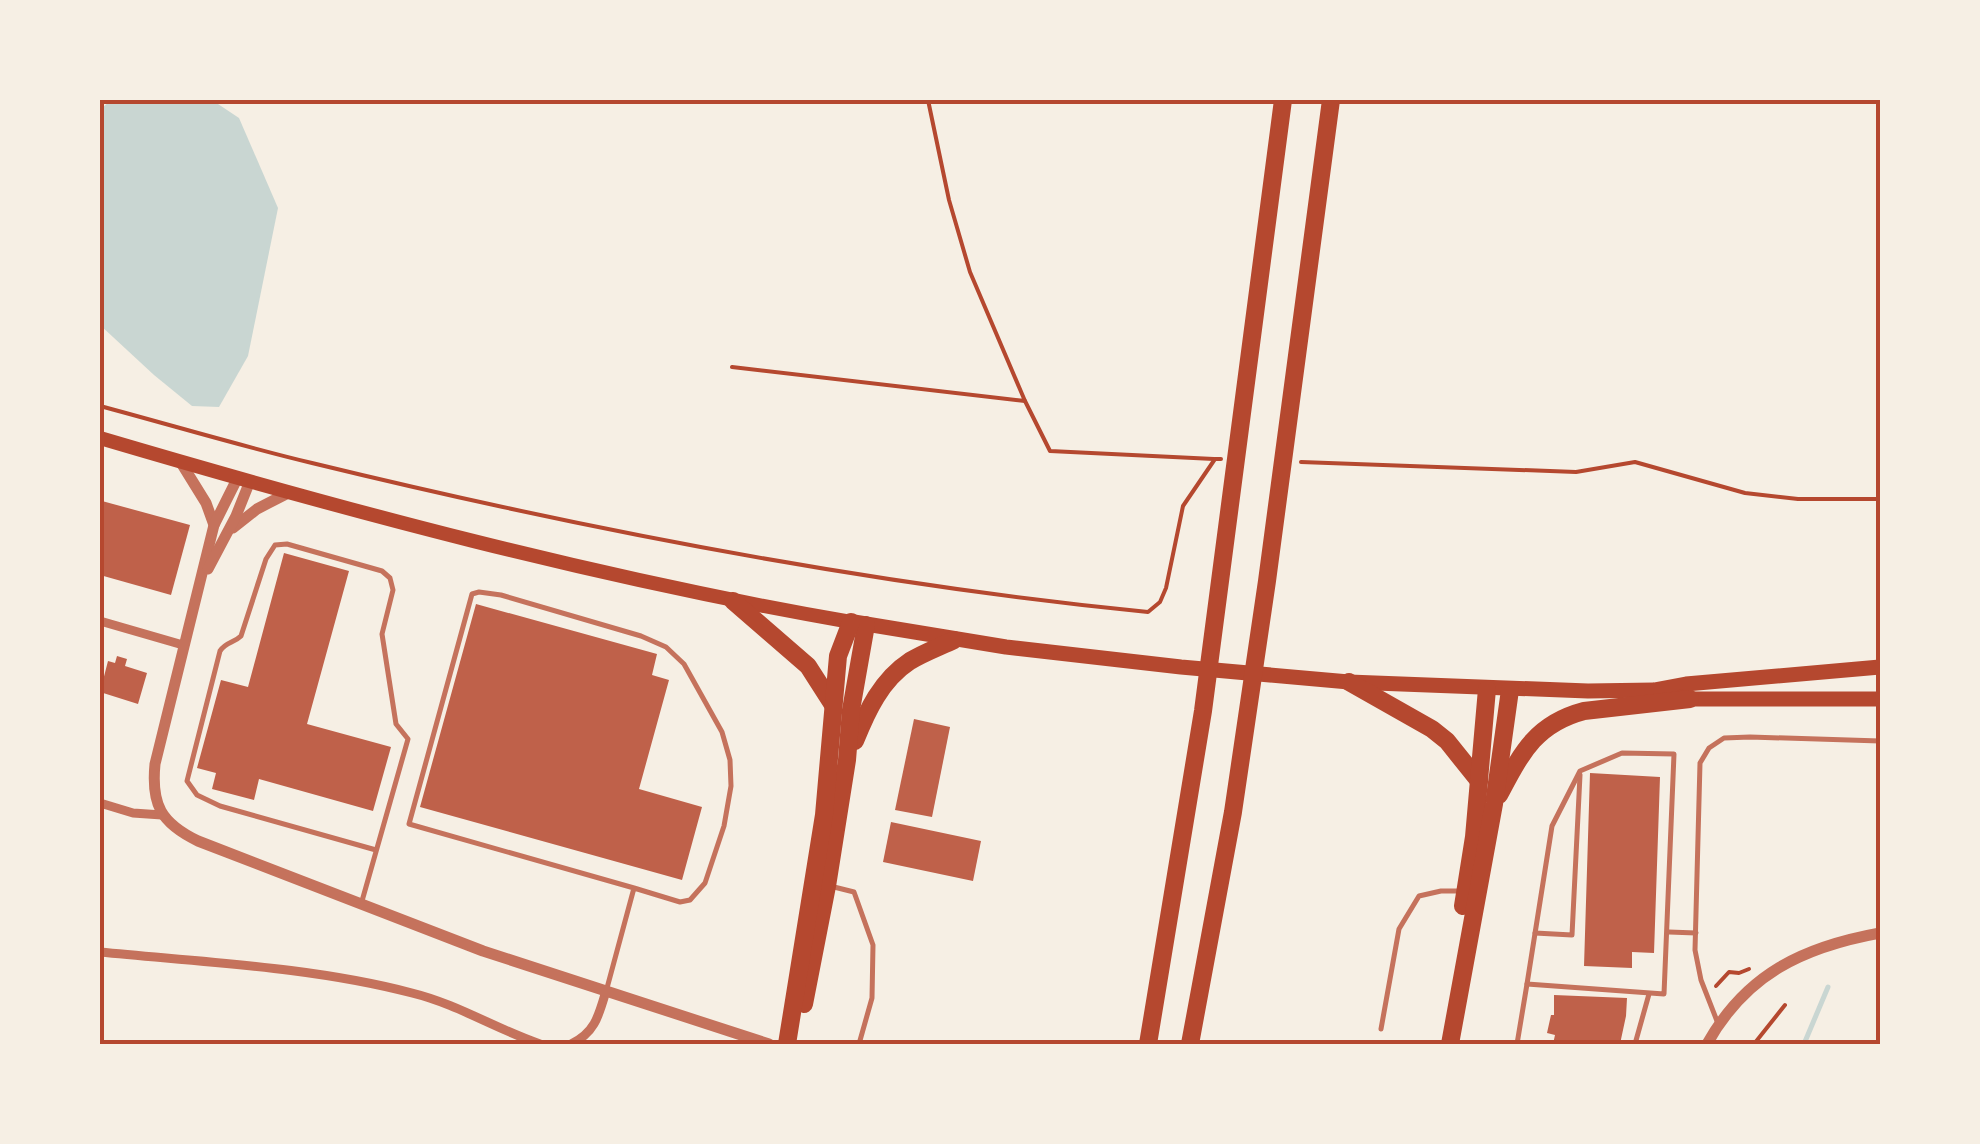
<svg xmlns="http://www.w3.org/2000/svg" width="1980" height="1144" viewBox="0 0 1980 1144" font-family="Figtree,sans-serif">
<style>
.water{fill:#c9d6d2}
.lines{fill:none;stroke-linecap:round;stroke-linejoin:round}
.stream{stroke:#c9d6d2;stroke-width:5}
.building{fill:#bf614a}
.path{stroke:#b5482f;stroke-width:4}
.service{stroke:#c5725c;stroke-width:5}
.minor{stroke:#c5725c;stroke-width:9}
.tertiary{stroke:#c5725c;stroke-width:11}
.secondary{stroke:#b5482f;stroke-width:14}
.primary{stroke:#b5482f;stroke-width:15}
.motorway{stroke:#b5482f;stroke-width:18}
.neatline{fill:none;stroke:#b5482f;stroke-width:4}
</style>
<rect width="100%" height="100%" fill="#f6efe4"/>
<polygon class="water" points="111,100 212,100 239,118 278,208 248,356 219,407 192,406 154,375 100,325 100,110"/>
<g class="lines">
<polyline class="stream" points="1804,1044 1828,987"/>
</g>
<g class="building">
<polygon points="102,501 190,525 171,595 100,575 100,510"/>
<polygon points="284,553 349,571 307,724 391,747 373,811 259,779 254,800 212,789 216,773 197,768 221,680 248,687"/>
<polygon points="476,604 657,654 652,675 669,680 639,789 702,807 682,880 420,807"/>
<polygon points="117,656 127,659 125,666 147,673 138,704 100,692 108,661 115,663"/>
<polygon points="914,719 950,727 932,817 895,810"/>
<polygon points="1590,773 1660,777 1654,953 1632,952 1632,968 1584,966"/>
<polygon points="891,822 981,841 973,881 883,862"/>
<polygon points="1554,995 1627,998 1626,1016 1620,1044 1553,1044 1555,1035 1547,1033 1551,1015 1554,1015"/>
</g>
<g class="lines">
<g class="path">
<polyline points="732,367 1025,401 970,272 949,200 928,100"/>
<polyline points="1025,401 1050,451 1214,459"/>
<path d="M100 406C171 425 241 446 312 463 587 530 867 584 1148 612L1160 602 1166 588 1183 506 1215 459H1221"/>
<polyline points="1301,462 1576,472 1635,462 1745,493 1798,499 1880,499"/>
<polyline points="1716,986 1729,972 1739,973 1749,969"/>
<polyline points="1754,1044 1785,1005"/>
</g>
<g class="service">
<polygon points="1622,753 1674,754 1664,994 1527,984 1552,826 1580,771"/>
<polyline points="830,886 854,892 873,945 872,998 859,1044"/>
<path d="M362 901 408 739 396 724 382 634 393 590 390 578 382 571 287 544 275 545 266 559 241 636C234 643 226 642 220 651L187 781 197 795 220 806 376 850"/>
<polyline points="1669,932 1696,933"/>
<polyline points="1535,933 1572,935 1580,775"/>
<polyline points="607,988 634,888 680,902 690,900 705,883 724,826 731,786 730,760 722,732 684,664 666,647 641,636 501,595 479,592 472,594 409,824 634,888"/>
<polyline points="1717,1021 1701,980 1695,950 1700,763 1709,748 1724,738 1750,737 1880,741"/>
<polyline points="1381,1029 1399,929 1419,896 1441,891 1463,891"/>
<polyline points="1517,1044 1527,984"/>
<polyline points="1635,1044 1649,994"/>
</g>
<g class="minor">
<polyline points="100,621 183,645"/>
<polyline points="100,803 133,813 162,815"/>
<path d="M100 952C201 962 314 967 412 993 457 1004 496 1029 540 1044"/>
<path d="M571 1044C595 1033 599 1015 606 991"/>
</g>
<g class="tertiary">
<polyline points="180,461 206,503 214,525"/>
<path d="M238 477 214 525 155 764C151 805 161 823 198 841L483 951 769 1044"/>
<polyline points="233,528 257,509 290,492"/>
<polyline points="208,569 236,516 250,481"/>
<path d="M1707 1044C1746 974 1803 947 1880 933"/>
</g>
<path class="secondary" d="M100 438C347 511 597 578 851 622"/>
<g class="primary">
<polyline points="854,622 1006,647 1181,667 1349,682 1588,691 1654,690 1686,684 1880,667"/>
<polyline points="1682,697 1690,699 1880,699"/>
</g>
<g class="motorway">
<polyline points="733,601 808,666 833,705"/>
<polyline points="1349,682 1432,729 1447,741 1479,781"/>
<path d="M855 741C867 711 881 680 910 661 923 653 939 647 954 640"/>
<path d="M1499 795C1521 754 1535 724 1584 711L1690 699"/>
<polyline points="1463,906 1474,837 1487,689"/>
<polyline points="804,1004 827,886 847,760 851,710 866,625"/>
<polyline points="787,1044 824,815 838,656 851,622"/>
<polyline points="1148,1044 1203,711 1283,100"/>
<polyline points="1190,1044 1233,812 1267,581 1331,100"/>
<polyline points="1450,1044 1494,804 1510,690"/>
</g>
</g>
<rect width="1980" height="1144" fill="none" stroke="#f6efe4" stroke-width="205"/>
<rect x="102" y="102" width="1776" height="940" class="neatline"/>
</svg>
